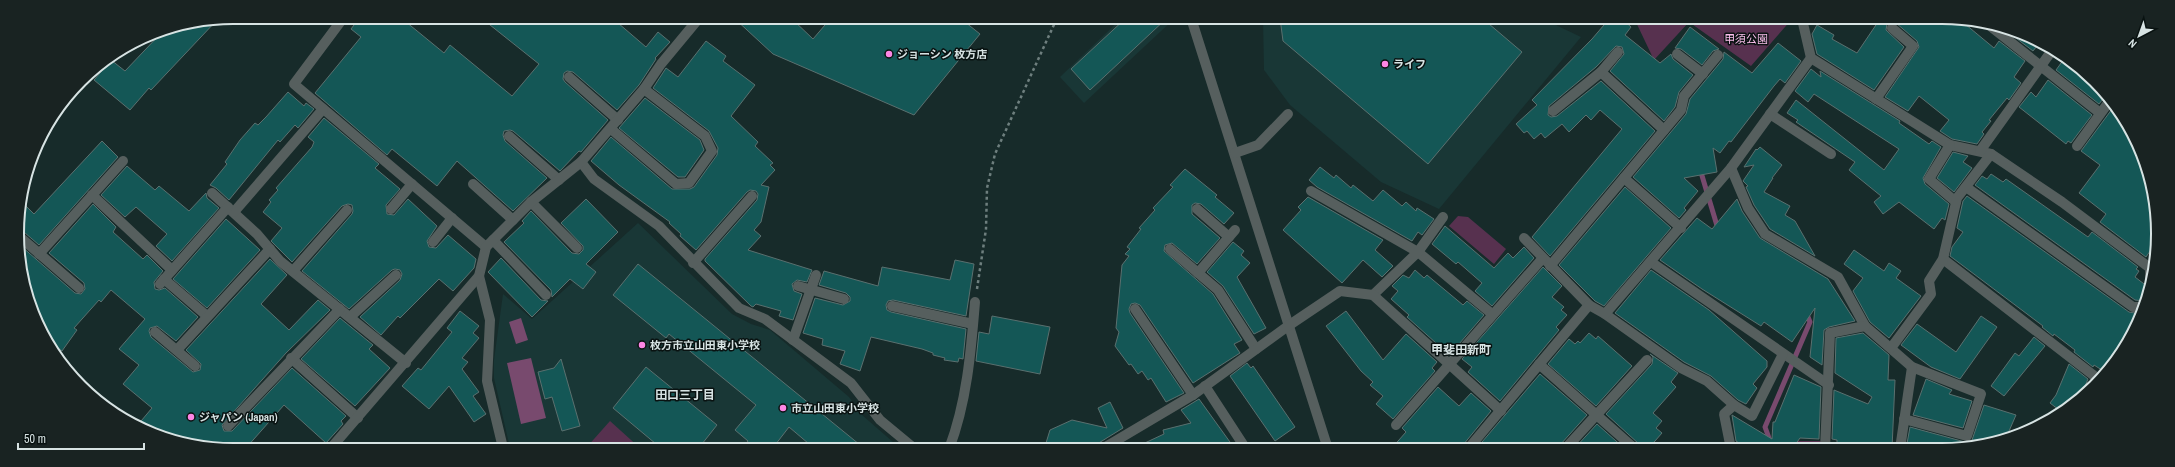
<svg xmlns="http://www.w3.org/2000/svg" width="2175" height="467" viewBox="0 0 2175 467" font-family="'Archivo Narrow','Noto Sans JP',sans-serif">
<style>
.built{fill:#193736}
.green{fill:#57314f}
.water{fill:#784a6e}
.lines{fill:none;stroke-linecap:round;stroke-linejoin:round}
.stream{stroke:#784a6e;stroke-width:5}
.building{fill:#145756;stroke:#5a706f}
.path{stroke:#6e7f7e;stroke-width:2.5;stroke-dasharray:3 3;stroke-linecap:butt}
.minor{stroke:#565f5e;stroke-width:10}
.poi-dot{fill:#fc86e4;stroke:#091211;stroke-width:1.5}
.labels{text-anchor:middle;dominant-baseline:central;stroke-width:3;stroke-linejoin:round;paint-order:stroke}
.park-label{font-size:11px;fill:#f9beeb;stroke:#091211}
.poi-label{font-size:11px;font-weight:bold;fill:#d7e3e3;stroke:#091211;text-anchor:start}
.neighbourhood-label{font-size:12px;font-weight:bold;fill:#d7e3e3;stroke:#091211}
.rim{fill:none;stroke:#d7e3e3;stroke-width:2}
</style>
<rect width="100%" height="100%" fill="#172b2a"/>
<g class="built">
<polygon points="1122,18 1175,18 1084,103 1060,77"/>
<polygon points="1263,18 1541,18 1581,37 1439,209 1381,182 1290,105 1264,70"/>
<polygon points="638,223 732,314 751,324 770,330 849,397 862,415 901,449 510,448 494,378 494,360 503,294 532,319"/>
</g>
<g class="green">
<polygon points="1634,18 1792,19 1751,66 1689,22 1654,60"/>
<polygon points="1458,216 1468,217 1506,249 1494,264 1449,226"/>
<polygon points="610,421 641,449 586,448"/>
<polygon points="1792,441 1821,441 1820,449 1777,449 1775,445"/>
</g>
<g class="water">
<polygon points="521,318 528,340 516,344 509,322"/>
<polygon points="531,358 546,418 521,424 507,363"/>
</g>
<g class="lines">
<g class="stream">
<polyline points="1700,169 1718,229"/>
<polyline points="1773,449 1765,427 1810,322 1806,312"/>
</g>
</g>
<g class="building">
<polygon points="360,17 400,17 444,53 450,45 512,96 539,64 480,17 611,17 646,47 658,32 670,42 655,58 656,59 639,85 617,110 573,72 567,71 564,73 563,79 565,82 608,120 581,152 579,151 560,171 513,131 510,130 504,131 503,135 505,141 547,178 513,211 457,161 437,186 392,149 387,155 315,93 361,37 351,29"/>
<polygon points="734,18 791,18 813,39 831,18 960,18 980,34 914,115 773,54"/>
<polygon points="1126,18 1167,18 1090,90 1071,69"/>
<polygon points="1280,18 1482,18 1522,52 1428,164 1283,41"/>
<polygon points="1610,18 1621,18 1631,27 1625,35 1660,63 1671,54 1673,59 1693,75 1679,92 1675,107 1664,121 1610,71 1624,54 1622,47 1616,46 1596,67 1549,106 1548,115 1551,117 1557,116 1601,81 1655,131 1550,256 1532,237 1622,129 1600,110 1591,120 1586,115 1569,132 1562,124 1545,138 1541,133 1534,139 1527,131 1524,133 1516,124 1537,105 1532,100 1592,39"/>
<polygon points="1880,19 1959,19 1994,48 1999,41 2025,61 2014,77 2021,83 2009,100 2007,98 1989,120 1991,121 1982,132 1984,134 1977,144 1952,139 1940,131 1949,120 1919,96 1908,111 1885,97 1919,47 1917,41 1896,23 1887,24 1886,30 1904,47 1874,90 1817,54 1812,34 1817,25 1834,35 1832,39 1857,53"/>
<polygon points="217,20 151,90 149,88 130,110 94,80 111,60 125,71 163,31"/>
<polygon points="1690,27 1719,49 1713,51 1702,65 1681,49 1675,48"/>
<polygon points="2008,32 2022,37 2040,42 2033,51"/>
<polygon points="706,41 726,56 723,61 755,85 731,116 758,142 755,146 773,163 770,165 775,170 761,185 769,187 761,222 754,230 761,236 748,250 812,270 807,282 797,280 792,284 794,291 802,294 793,320 779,316 781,311 756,304 753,307 751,306 705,261 705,259 757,200 758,194 756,191 750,190 747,192 696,250 680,236 681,234 669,223 670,222 619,185 591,161 611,137 672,189 690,189 694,187 717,155 718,148 709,131 653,88 666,68 678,77"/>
<polygon points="1778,43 1801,61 1785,83 1780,79 1774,86 1731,142 1729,141 1720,153 1713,148 1717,172 1684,178 1698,191 1684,208 1686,210 1679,218 1633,177 1686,114 1690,99 1723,59 1724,52 1752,73"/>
<polygon points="2064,59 2106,95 2099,104 2056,70"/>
<polygon points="1811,69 1821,77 1820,71 1900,121 1899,123 1929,144 1932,141 1941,147 1923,178 1925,184 1949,204 1945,220 1942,218 1934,229 1899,202 1883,214 1874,202 1881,196 1849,170 1855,162 1796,122 1798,120 1787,113 1796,100 1884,170 1899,149 1814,94 1808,102 1795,91"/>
<polygon points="2048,80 2092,115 2071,143 2068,141 2066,144 2019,107 2031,92 2036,97"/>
<polygon points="288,92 304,106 306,103 314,109 298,128 295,125 280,142 278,140 229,200 216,188 210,185 227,164 225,162 240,140 255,123 258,125 266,117"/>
<polygon points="645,98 700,140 704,150 685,177 678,177 619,128"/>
<polygon points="2115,105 2151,177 2155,244 2146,257 2100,222 2106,214 2079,193 2100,165 2081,151"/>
<polygon points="324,118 379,164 375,168 400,189 386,205 387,214 394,215 408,199 437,226 427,241 429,247 436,248 448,235 476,259 474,268 453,291 439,279 400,318 398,316 381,335 360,317 400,280 402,274 400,270 395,269 392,270 349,309 302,271 352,214 353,211 352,205 348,204 342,206 292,262 271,241 282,228 263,212 271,202 269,200 278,190 276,188 312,147 314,142 308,137"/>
<polygon points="102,141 118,157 39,245 24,232 19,231 17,220 22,202 34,214"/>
<polygon points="1760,147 1782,165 1772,178 1773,178 1764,192 1790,206 1785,215 1795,221 1815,256 1770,229 1754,205 1746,187 1748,186 1743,181 1754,165 1744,167 1756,149 1757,150"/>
<polygon points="1953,152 1968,156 1963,162 1972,168 1954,192 1937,178"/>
<polygon points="127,166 155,190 159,186 189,211 206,193 207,198 219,208 172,261 156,246 167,234 136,207 125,217 101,195"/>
<polygon points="1320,167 1334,178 1336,175 1351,188 1353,185 1373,201 1383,190 1402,206 1406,202 1416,211 1417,208 1434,219 1422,235 1418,232 1412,241 1317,187 1309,180"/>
<polygon points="1185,169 1217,195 1215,197 1234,213 1224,224 1201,204 1195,203 1192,205 1192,214 1220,238 1197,264 1172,243 1165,245 1164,251 1213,294 1242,340 1234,344 1240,353 1193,383 1140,305 1135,303 1131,304 1129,309 1130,313 1184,393 1166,402 1151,378 1148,380 1142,371 1138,374 1131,364 1129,365 1115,346 1119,332 1116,328 1122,265 1129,256 1125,254 1130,249 1127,247 1141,229 1139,228 1155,210 1153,208 1173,187 1170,185"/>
<polygon points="1991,174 2003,182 2006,179 2088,237 2092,232 2138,267 2136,269 2139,271 2135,277 2148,287 2144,301 2135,300 1975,185 1982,176 1987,179"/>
<polygon points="1625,187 1671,228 1604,306 1595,301 1559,265"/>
<polygon points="1967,196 2129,312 2140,314 2136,329 2105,372 2094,365 2093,367 2074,352 2075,350 2054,334 2053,336 2042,327 2043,326 1950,256 1952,247 1963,232 1957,228 1963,201"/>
<polygon points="1308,197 1383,240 1375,250 1393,266 1382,277 1363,260 1342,283 1283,230 1301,210 1298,207"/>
<polygon points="586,199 618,232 586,264 596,272 583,289 570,279 552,297 551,290 504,242 524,223 522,221 531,211 572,253 579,254 583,250 583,246 561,223"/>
<polygon points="1737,199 1742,211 1760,238 1828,279 1855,321 1829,327 1824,330 1822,365 1810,357 1815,308 1792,342 1764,322 1761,326 1702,289 1660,260 1697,218 1712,229"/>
<polygon points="93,204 116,227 113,232 143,259 147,255 163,271 154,282 155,289 159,290 165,288 198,317 176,341 157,326 150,328 149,331 151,337 193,372 200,370 201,364 186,350 270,259 287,275 261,304 289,330 318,300 330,310 286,353 222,425 224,431 232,431 292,368 346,416 341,421 343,424 326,443 284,405 246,448 205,448 138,428 136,427 152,408 123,384 139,365 119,349 145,319 111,290 101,302 99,300 74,328 77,330 62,351 52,344 29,303 21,246 75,293 81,294 85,289 84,283 49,253"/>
<polygon points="226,219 260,250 207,308 173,279"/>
<polygon points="1445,226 1494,268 1508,253 1513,258 1524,247 1534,258 1492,306 1475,291 1482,283 1458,262 1456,264 1432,244"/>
<polygon points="1233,242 1244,251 1241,255 1250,263 1237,277 1266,328 1254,334 1223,286 1207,272"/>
<polygon points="1854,250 1884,271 1889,263 1901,271 1896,278 1921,296 1889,338 1870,322 1853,291 1863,278 1844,264"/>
<polygon points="501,258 541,300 548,301 532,317 488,272"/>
<polygon points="955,260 974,264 966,316 893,300 888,301 886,305 887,310 891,312 966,329 963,359 959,358 958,362 944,360 945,358 933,355 933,353 922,349 871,337 860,371 840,364 845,351 822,345 823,339 803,333 815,298 843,305 850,301 850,297 846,293 819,285 824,271 878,286 882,267 950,280"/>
<polygon points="638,264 697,312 865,449 815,449 789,427 772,449 742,449 748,441 735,430 756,405 669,334 666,338 613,295"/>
<polygon points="1543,267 1562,286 1552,297 1564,307 1561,310 1567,315 1556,327 1559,330 1500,401 1468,372 1472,367 1462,359"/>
<polygon points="1415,270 1424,278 1427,275 1463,305 1467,301 1484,315 1453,351 1449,348 1446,352 1407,317 1409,315 1391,299 1398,291 1392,286 1403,275 1409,278"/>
<polygon points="1651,270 1709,310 1767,361 1767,367 1753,384 1757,388 1746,404 1738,400 1711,376 1684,362 1615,313"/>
<polygon points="460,311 479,326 473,333 479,338 462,358 468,362 462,369 479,392 473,396 486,414 474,422 449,386 429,409 402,386 418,368 421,370 452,332 447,328"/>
<polygon points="1346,311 1383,360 1406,334 1437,362 1432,368 1435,371 1393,419 1376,404 1383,396 1370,385 1373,382 1361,371 1326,326"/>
<polygon points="992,316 1050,327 1040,374 976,361 979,332 989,334"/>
<polygon points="1981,316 1997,327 1960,379 1931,367 1901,345 1917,324 1956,352"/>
<polygon points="340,318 373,345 369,349 390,368 355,406 301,359"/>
<polygon points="1589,333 1596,339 1598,336 1632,366 1596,406 1548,364 1569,339 1575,344 1578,341 1580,343"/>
<polygon points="1863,333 1889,355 1888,380 1895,380 1892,449 1837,449 1837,440 1832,439 1834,390 1868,404 1872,397 1835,373 1836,338"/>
<polygon points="2034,337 2045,346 2004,396 1991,386 2015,353 2019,356"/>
<polygon points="1650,354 1678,373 1671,382 1676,387 1653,413 1662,421 1656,428 1662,433 1648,449 1641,449 1639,444 1606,414 1652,364 1653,357"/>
<polygon points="561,359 580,426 562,431 552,397 545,399 538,372 554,368"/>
<polygon points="1247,363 1251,368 1253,366 1295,427 1275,441 1230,376"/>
<polygon points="2069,364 2088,379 2081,396 2059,410 2050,403 2056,395"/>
<polygon points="646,367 717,425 698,449 662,449 613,408"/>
<polygon points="1540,374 1587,415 1560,445 1559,449 1476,449"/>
<polygon points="1794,375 1821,387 1819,439 1800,438 1792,449 1739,449 1742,445 1736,441 1732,415 1772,439 1773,422 1775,422"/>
<polygon points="1926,379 1952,390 1949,394 1972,401 1963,428 1913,415"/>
<polygon points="1438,387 1459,406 1471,393 1491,411 1463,445 1462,449 1391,449 1406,432 1402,428"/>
<polygon points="1199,399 1235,449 1132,449 1164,434 1163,430 1191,423 1181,410"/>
<polygon points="1110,402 1123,428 1089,449 1070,449 1046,443 1050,430 1072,420 1107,428 1098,408"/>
<polygon points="1984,405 2016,415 2006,438 1980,444 1972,440"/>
<polygon points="1597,424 1625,449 1574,449"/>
<polygon points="1910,427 1965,442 1963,448 1906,449"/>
</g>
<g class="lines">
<polyline class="path" points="977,289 986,229 987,188 995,154 1057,18"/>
<g class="minor">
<polyline points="344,17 294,84 486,247"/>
<polyline points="1191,18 1328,449"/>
<polyline points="1802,19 1811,58 1950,145 1991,154 2062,202 2150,268 2150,281"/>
<polyline points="1989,25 2100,113"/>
<polyline points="1677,54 1703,74"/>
<polyline points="1601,72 1664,130"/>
<polyline points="569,77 618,120"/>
<polyline points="1876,99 1913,46 1892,28"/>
<polyline points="1553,111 1601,72 1618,52"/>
<polyline points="1770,114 1831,154"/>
<polyline points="611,129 676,184 689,183 712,151 705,136 644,89"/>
<polyline points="509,136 559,180"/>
<polyline points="1950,145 1929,179 1956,202"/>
<polyline points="2077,146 2111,99"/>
<polyline points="1980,151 2053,49"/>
<polyline points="1235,153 1258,145 1288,114"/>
<polyline points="581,162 594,179 659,226 739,308 765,319 851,383 880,420 915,449"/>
<polyline points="1731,168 1748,208 1765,234 1838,277 1865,326 1912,367 1981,394 1967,436 1904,419"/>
<polyline points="1624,178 1681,228"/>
<polyline points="473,184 513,220"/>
<polyline points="1966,187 2133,307 2142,307"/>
<polyline points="1311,191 1418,252 1492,314"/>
<polyline points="212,193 257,234 280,261 406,363"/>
<polyline points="92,195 172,270"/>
<polyline points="531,202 577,248"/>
<polyline points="391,209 412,184"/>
<polyline points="1197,209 1229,237"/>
<polyline points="234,212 323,109"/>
<polyline points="20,237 79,288"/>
<polyline points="1524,238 1589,305"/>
<polyline points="493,240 546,295"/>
<polyline points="433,242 452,218"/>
<polyline points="1170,249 1218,290 1256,349"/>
<polyline points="39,254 123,161"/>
<polyline points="1943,259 2097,378 2092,388"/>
<polyline points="1651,262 1829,385"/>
<polyline points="693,263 752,196"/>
<polyline points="1550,266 1681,110 1684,96 1718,55"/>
<polyline points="293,271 347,210"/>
<polyline points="1198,273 1235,230"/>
<polyline points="479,276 490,320 487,381 503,448"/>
<polyline points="164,279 207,316"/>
<polyline points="160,284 228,207"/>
<polyline points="798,286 844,299"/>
<polyline points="1373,295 1418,252 1443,217"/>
<polyline points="892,306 973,324"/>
<polyline points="1135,309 1193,395"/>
<polyline points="1605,314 1681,368 1707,381 1734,405 1752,416 1783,354"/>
<polyline points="350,317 396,275"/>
<polyline points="155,332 195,366"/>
<polyline points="793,340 816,275"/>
<polyline points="1891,348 1931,294 1929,281 1943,259 1957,198 1991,154"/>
<polyline points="177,350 270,249"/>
<polyline points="291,358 358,418"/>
<polyline points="1539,364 1635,449"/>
<polyline points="1205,386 1246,449"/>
<polyline points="1396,425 1542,259"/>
<polyline points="228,426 340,309"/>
<polyline points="331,448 479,276 486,247 531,202 581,162 644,89 661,64 700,17"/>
<path d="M949 449C967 402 971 351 975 302"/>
<polyline points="1102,449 1193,395 1288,326 1340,291 1373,295 1501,411"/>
<polyline points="1468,449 1589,305 1605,314 1731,168 1811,58"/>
<polyline points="1565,449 1647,360"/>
<polyline points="1731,449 1724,414 1734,405"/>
<polyline points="1825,449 1830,333 1865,326"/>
<polyline points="1900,449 1912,367"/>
</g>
</g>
<g class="poi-dot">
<circle cx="889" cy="54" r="4"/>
<circle cx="1385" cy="64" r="4"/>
<circle cx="642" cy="345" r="4"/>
<circle cx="783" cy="408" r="4"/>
<circle cx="191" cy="417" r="4"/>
</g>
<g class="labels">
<g class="park-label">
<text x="1746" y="39">甲須公園</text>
</g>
<g class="poi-label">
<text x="897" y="54">ジョーシン 枚方店</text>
<text x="1393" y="64">ライフ</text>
<text x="650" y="345">枚方市立山田東小学校</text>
<text x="791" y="408">市立山田東小学校</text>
<text x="199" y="417">ジャパン (Japan)</text>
</g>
<g class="neighbourhood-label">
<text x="1461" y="350">甲斐田新町</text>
<text x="685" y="395">田口三丁目</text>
</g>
</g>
<path d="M0 0H2175V467H0ZM233 24H1942A209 209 0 0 1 2151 233V234A209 209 0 0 1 1942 443H233A209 209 0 0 1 24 234V233A209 209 0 0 1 233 24Z" fill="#192322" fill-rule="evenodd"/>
<path class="rim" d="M233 24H1942A209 209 0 0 1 2151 233V234A209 209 0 0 1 1942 443H233A209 209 0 0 1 24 234V233A209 209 0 0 1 233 24Z"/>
<g transform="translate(2139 36) rotate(221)" stroke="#091211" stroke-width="3" paint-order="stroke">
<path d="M0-3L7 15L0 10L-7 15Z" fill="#d7e3e3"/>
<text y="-6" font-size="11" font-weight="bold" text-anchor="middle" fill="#d7e3e3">N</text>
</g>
<path d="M18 443v6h126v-6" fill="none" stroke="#d7e3e3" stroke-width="2"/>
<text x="24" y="443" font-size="12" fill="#d7e3e3" stroke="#091211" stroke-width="3" paint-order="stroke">50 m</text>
</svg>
